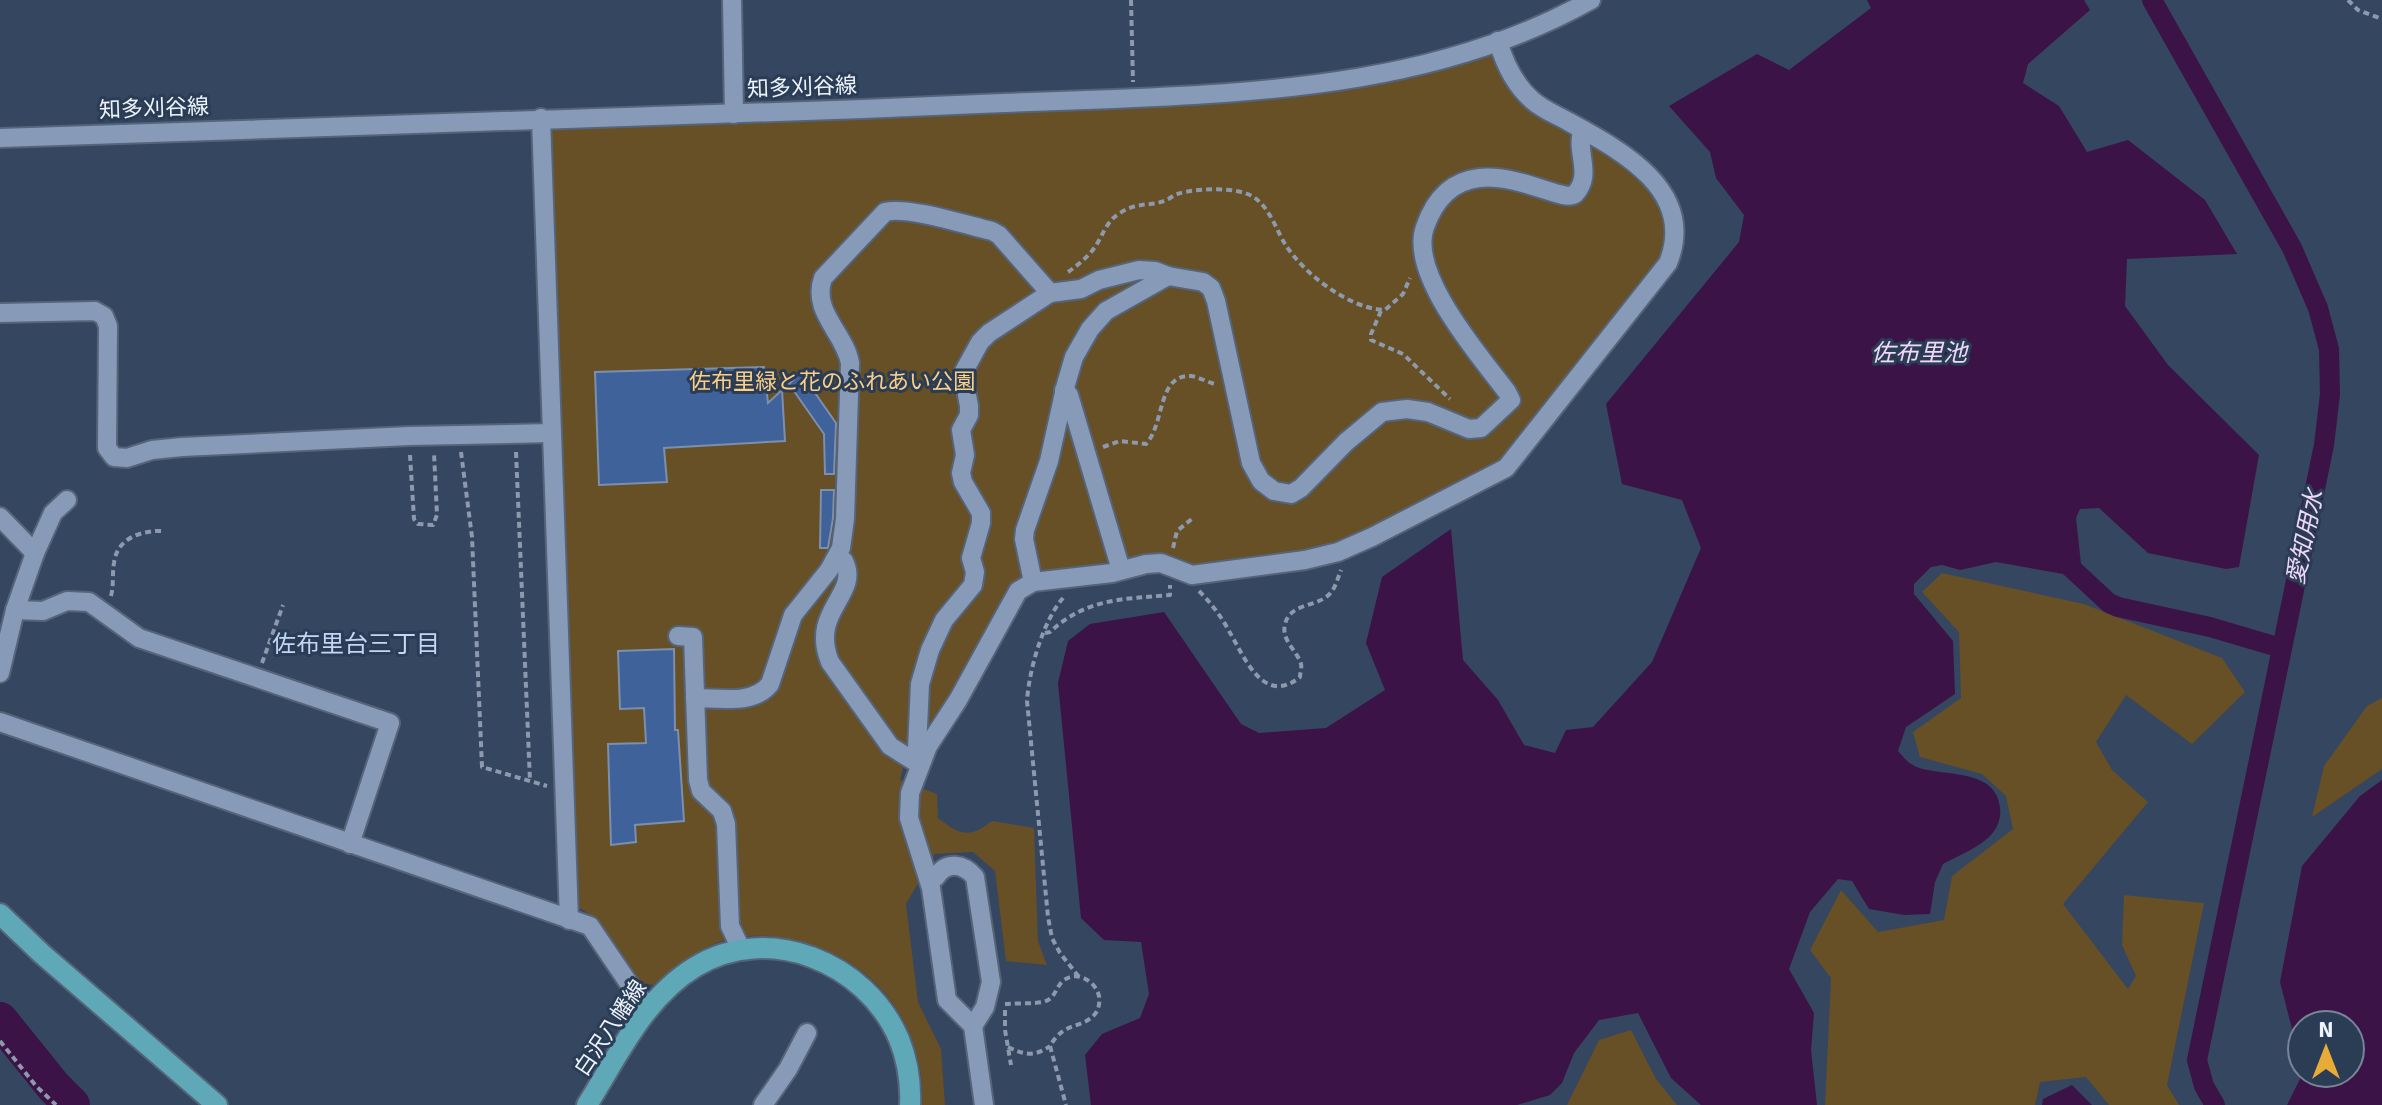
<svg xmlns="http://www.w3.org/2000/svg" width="2382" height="1105" viewBox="0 0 2382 1105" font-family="Signika,'Noto Sans JP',sans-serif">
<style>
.green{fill:#674f26}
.water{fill:#3c1346}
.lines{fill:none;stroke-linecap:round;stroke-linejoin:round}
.canal{stroke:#3c1346;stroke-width:20}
.river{stroke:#3c1346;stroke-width:36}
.building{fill:#3f629a;stroke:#7c8fad;stroke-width:2}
.minor-casing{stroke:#566479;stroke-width:22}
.major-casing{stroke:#566479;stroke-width:24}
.path{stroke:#8d99ac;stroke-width:4;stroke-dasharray:6 4;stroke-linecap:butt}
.minor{stroke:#879bb9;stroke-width:18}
.major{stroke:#5ea8b7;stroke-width:20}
.labels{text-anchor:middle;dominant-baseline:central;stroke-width:6;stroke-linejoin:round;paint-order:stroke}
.street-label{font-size:22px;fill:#ecf3fd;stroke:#2b3c55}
.park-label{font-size:22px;fill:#fbcf87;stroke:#2b3c55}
.water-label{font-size:24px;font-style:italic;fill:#f1d7f8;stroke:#2b3c55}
.neighbourhood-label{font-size:24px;fill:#c2d6f7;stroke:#2b3c55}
</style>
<rect width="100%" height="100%" fill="#354661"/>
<g class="green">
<path d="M1498 41 1505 63 1569 122 1669 202 1674 250 1506 468 1372 537 1192 575 1161 563 1157 554 1040 573 1011 586 949 697 924 734 908 747 900 780 937 794 938 818C960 835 969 839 992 821L1034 828 1038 941 1047 965 1006 961 995 871 973 852 935 854 906 904 918 1002 941 1049 945 1105H922C925 1029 881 967 809 944 780 935 748 932 719 942 694 951 673 969 653 985L640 983 597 919 578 907 550 152 541 118 1257 92Z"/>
<polygon points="1942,573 2084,604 2222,658 2245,692 2192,744 2126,695 2096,742 2112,770 2148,802 2063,904 2128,989 2136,976 2122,945 2124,895 2204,903 2167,1085 2179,1105 2109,1105 2086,1077 2040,1082 2035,1105 1825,1105 1831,978 1810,950 1841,890 1878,932 1944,920 1952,876 2013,829 2006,796 1982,774 1920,757 1913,732 1961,698 1959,632 1922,592"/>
<polygon points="2382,698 2382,769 2312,817 2324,766 2367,706"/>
<polygon points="1631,1030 1656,1079 1677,1105 1567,1105 1599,1040"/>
</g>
<g class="water">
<path d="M1867 0H2084L2090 10 2028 64 2023 83 2059 106 2087 152 2128 140 2205 200 2237 254 2127 259 2125 306 2168 365 2259 455 2239 567 2226 569 2148 553 2099 508 2080 509 2076 518 2081 564 2069 575 1996 562 1960 570 1942 565 1931 567 1914 584V594L1953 641 1955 694 1906 727 1898 751C1902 755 1906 761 1911 764 1933 779 1995 764 2000 807 2004 840 1966 851 1943 864L1935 882 1930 914 1904 915 1869 909 1852 881 1838 879 1810 912 1789 969 1814 1013 1811 1050 1817 1105H1701L1671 1078 1638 1013 1599 1020 1574 1053 1562 1083 1550 1095 1517 1105H1091L1085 1055 1102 1034 1140 1018 1149 994 1141 942 1104 940 1081 918 1058 683 1068 641 1090 624 1164 612 1241 724 1259 733 1326 728 1385 690 1366 643 1382 577 1451 529 1463 660 1498 700 1524 745 1555 753 1566 730 1593 727 1652 662 1701 548 1682 500 1622 484 1606 404 1739 242 1744 215 1716 178 1710 152 1669 106 1757 54 1789 70 1871 8Z"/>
<polygon points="2382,780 2382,1105 2287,1105 2303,1073 2350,1073 2350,1025 2302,1025 2302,1068 2280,982 2302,866 2360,796"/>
<polygon points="2072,1085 2092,1105 2042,1105 2043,1099"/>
</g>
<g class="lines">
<g class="canal">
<polyline points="2152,0 2292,248 2318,308 2329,349 2330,394 2324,445 2197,1060 2204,1086 2215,1105"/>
<polyline points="2055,553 2109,603 2118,607 2210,627 2281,648"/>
</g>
<polyline class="river" points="0,1020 54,1087 72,1105"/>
</g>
<g class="building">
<polygon points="764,367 768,403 782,390 785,441 664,448 667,482 599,485 595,372"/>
<polygon points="801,373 836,423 834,474 825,474 824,434 789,384"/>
<polygon points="821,490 834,490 833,518 828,548 820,548"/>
<polygon points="674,649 675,730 678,730 684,821 635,825 636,842 611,845 608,744 646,743 644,708 620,709 618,651"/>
</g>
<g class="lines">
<g class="minor-casing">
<g id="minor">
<polyline points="732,0 734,114"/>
<polyline points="541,118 569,920"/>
<path d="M0 138C288 128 576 120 863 109 947 105 1030 102 1114 99 1277 92 1445 82 1591 0"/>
<polyline points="0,313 95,311 104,316 108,326 107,448 114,457 127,458 152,450 182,447 409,436 552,433"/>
<polyline points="1064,390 1069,395 1121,570"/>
<polyline points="0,517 35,553"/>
<path d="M837 557 844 561C861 595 809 610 830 662L890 746 920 765"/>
<path d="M1033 582 1024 539 1025 530 1049 461 1066 384 1074 357 1090 329 1106 311 1168 276 1203 282 1211 288 1216 301 1251 463 1261 481 1274 491 1291 494 1301 488 1346 442 1382 412 1407 409 1428 412 1469 429 1481 428 1511 400 1507 392C1480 356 1408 274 1425 227 1459 130 1560 208 1575 194 1594 174 1574 150 1583 130"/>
<polyline points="15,610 43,611 67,601 89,602 139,638 390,723 350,844"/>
<polyline points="678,636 693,637 698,780 701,791 722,811 726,824 730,926 741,949"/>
<polyline points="0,673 15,610 35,553 53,513 67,500"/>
<path d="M695 698C720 698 754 705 770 684L793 615 829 570 841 548 845 519 850 363C845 333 811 312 823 278L885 212C908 206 966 225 992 231L999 235 1050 293"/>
<polyline points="0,722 590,926 636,994 650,1006"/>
<polyline points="924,755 917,749 920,684 930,650 944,620 973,585 975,572 971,558 981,523 981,513 963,482 961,473 965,455 961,430 969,415 969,406 963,373 980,342 989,333 1050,293 1081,289 1099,280 1139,270 1155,271 1168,276"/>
<path d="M929 879 936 877C946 861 963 863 975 877L991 982 985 1007 973 1026"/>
<polyline points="763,1105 788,1069 807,1033"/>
<path d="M984 1105 973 1026 947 1000 931 888 909 818 910 793 928 746 958 700 1018 591 1033 582 1112 573 1146 564 1161 563 1192 575 1305 560 1338 552 1372 537 1506 468 1668 263C1697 191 1622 151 1569 122 1557 115 1543 110 1532 100 1515 85 1504 62 1498 41"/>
</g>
</g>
<g class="major-casing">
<g id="major">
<polyline points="0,914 42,954 217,1105"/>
<path d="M587 1105C618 1056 644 998 695 967 768 922 866 962 899 1039 907 1059 911 1084 910 1105"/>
</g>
</g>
<g class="path">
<polyline points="1131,0 1133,82"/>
<polyline points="2348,0 2358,10 2382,19"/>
<path d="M1068 272C1078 265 1088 257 1095 247 1103 235 1107 220 1120 213 1138 201 1152 207 1166 200 1170 199 1173 195 1177 194 1196 188 1239 186 1255 198 1270 209 1276 229 1285 244 1303 273 1349 309 1385 310L1403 294 1410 278"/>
<polyline points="1381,311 1371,334 1371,340 1403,354 1450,399"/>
<path d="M1103 447 1120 441 1146 444C1165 424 1157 374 1191 376 1199 377 1207 382 1215 384"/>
<polyline points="461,452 472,537 482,767 547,786"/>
<polyline points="516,452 530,781"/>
<polyline points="410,455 414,519 418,524 433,525 437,515 434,453"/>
<polyline points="1173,548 1177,531 1193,518"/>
<path d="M1199 591C1211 603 1221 616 1229 631 1244 656 1263 707 1300 677 1300 673 1302 668 1301 664 1297 650 1281 641 1285 624 1290 604 1313 607 1326 597 1335 591 1337 580 1341 570"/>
<path d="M111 596C114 585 112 574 114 563 117 537 143 530 165 531"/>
<path d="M1063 598C1043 621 1029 670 1027 701L1048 917 1052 938 1060 953 1079 977"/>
<path d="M1045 633 1050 632C1086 598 1124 599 1170 595V585"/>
<polyline points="262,663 283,605"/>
<path d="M1005 1004C1017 1003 1031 1004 1043 1002 1056 999 1055 987 1064 980 1078 970 1096 982 1099 996 1100 1002 1099 1009 1095 1014 1081 1030 1065 1020 1050 1046L1066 1105"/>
<polyline points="1005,1010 1005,1030 1011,1065"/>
<polyline points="0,1041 36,1086 56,1105"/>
<path d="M1008 1047C1024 1055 1035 1057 1050 1046"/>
</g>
<use href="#minor" class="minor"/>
<use href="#major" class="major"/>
</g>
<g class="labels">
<g class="street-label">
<text transform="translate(802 87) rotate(-2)">知多刈谷線</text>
<text transform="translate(154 108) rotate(-2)">知多刈谷線</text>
<text transform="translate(610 1028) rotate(-56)">白沢八幡線</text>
</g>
<g class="park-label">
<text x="832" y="381">佐布里緑と花のふれあい公園</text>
</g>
<g class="water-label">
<text x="1919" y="353">佐布里池</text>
<text transform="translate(2305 537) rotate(-78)">愛知用水</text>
</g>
<g class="neighbourhood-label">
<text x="356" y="644">佐布里台三丁目</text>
</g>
</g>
<g transform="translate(2326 1049)"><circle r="38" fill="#2b3c55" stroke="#788598" stroke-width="2"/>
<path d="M0-6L14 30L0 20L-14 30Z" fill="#e8ab37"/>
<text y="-12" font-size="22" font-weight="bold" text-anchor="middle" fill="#ecf3fd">N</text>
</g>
</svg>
